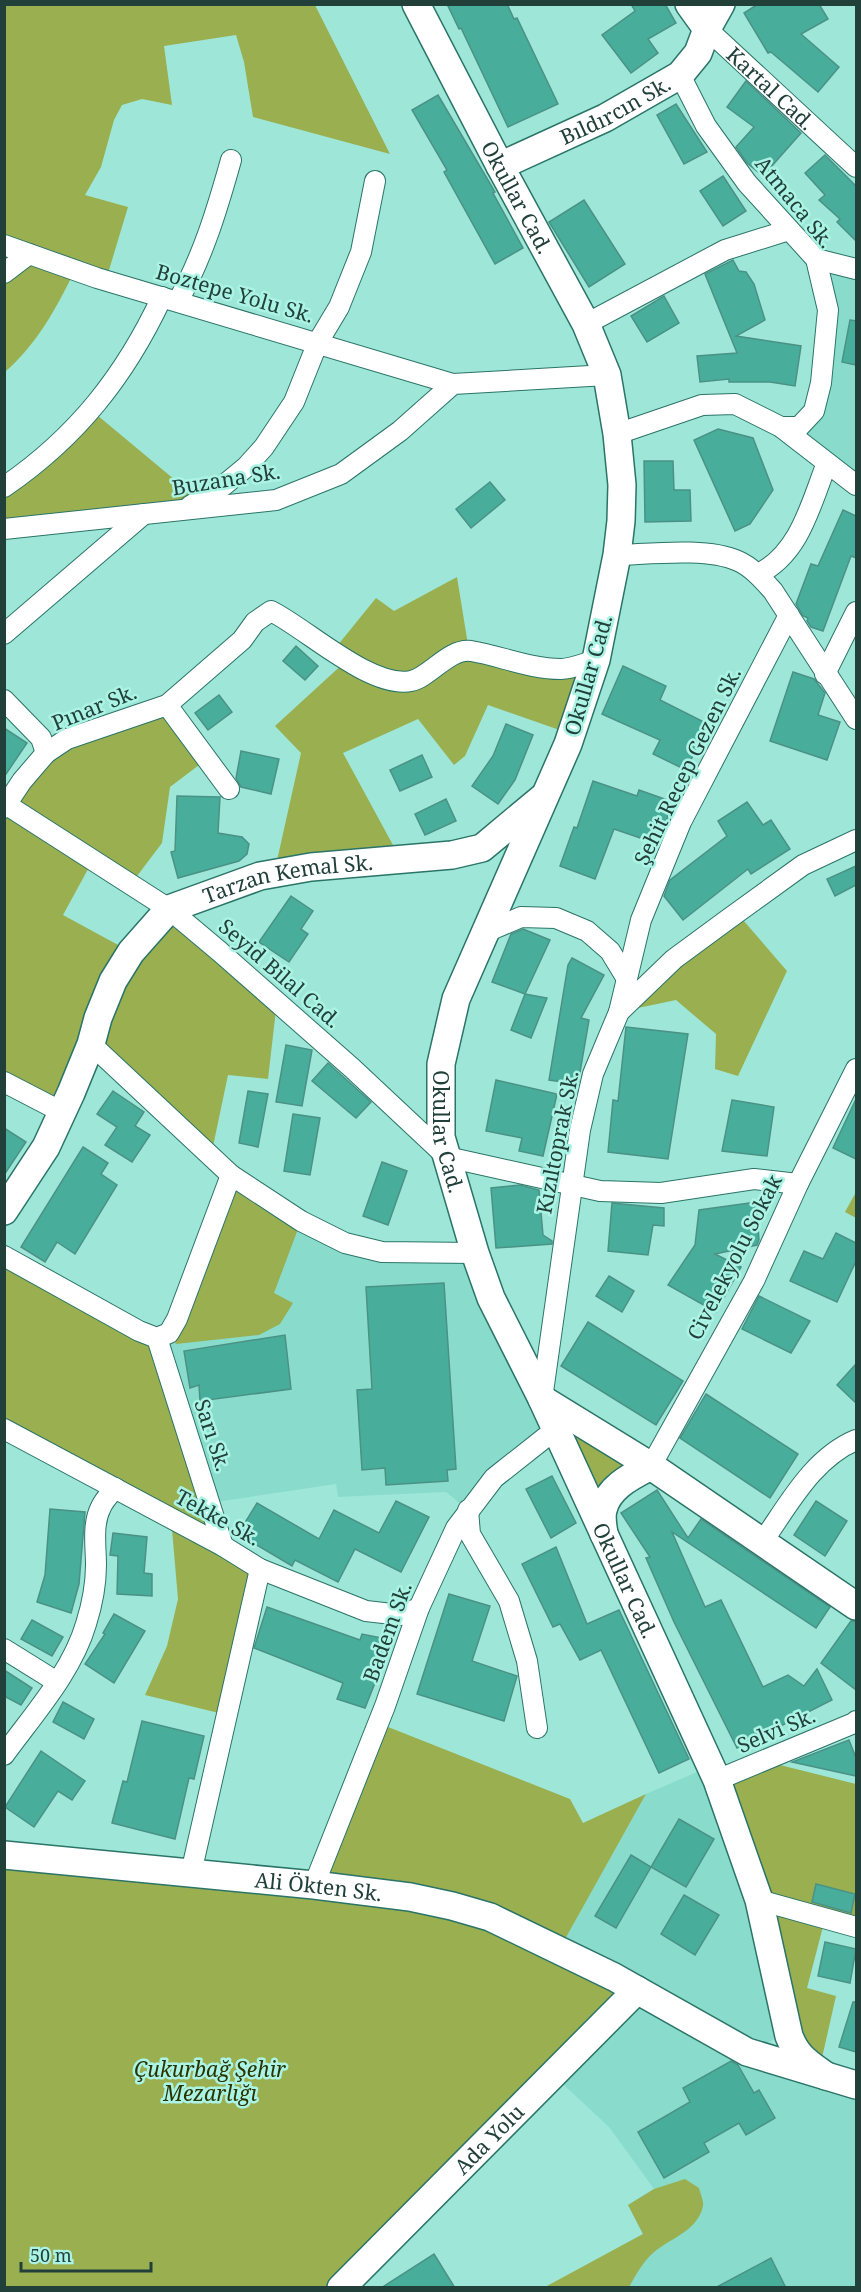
<svg xmlns="http://www.w3.org/2000/svg" width="861" height="2292" viewBox="0 0 861 2292" font-family="'Noto Serif',serif">
<style>
.built{fill:#89dccc}
.green{fill:#99af50}
.building{fill:#49ad9c;stroke:#4a9285;stroke-width:1.5}
.lines{fill:none;stroke-linecap:round;stroke-linejoin:round}
.street-casing{stroke:#2a7468;stroke-width:22}
.secondary-casing{stroke:#2a7468;stroke-width:30}
.street{stroke:#fff;stroke-width:20}
.secondary{stroke:#fff;stroke-width:27}
.labels{text-anchor:middle;dominant-baseline:central;stroke-width:5;stroke-linejoin:round;paint-order:stroke}
.street-label{font-size:21px;fill:#22403a;stroke:#abf4e5}
.park-label{font-size:21px;font-style:italic;fill:#2a3400;stroke:#abf4e5}
</style>
<rect width="100%" height="100%" fill="#9ee7d8"/>
<g class="built">
<polygon points="816,259 856,269 856,485 781,427 814,411 828,310"/>
<polygon points="231,1175 345,1243 475,1253 556,1429 468,1510 446,1492 338,1497 336,1484 210,1503 157,1338 169,1333"/>
<polygon points="711,1766 782,2028 772,2041 762,2045 856,2085 856,2287 545,2288 643,2234 628,2205 654,2189 609,2127 553,2075 559,1950 646,1794"/>
</g>
<g class="green">
<path d="M5 5H315L390 154 253 117 244 62 236 35 164 46 172 105 142 99 122 105 114 120 101 167 85 195 128 207 106 280 75 270C56 309 37 344 5 372Z"/>
<polygon points="91,410 199,500 5,529 5,487"/>
<polygon points="457,577 469,651 513,662 596,660 571,734 488,705 465,756 454,765 418,719 343,753 400,858 274,874 301,753 275,726 346,661 333,651 376,598 394,611"/>
<polygon points="167,705 207,759 170,787 162,843 131,884 93,860 63,915 131,952 169,909 277,1001 268,1079 228,1075 211,1156 92,1044 62,1112 5,1082 5,808 46,753"/>
<polygon points="737,913 787,971 738,1076 715,1069 716,1034 676,1000 619,1012"/>
<polygon points="231,1175 301,1221 274,1293 293,1303 280,1324 259,1335 176,1344 169,1333"/>
<polygon points="856,1192 856,1218 845,1212"/>
<polygon points="4,1256 157,1338 223,1546 260,1569 227,1715 145,1695 167,1646 178,1599 171,1518 5,1429"/>
<polygon points="542,1399 651,1466 602,1511"/>
<polygon points="378,1723 570,1799 583,1823 646,1794 559,1950 637,1990 341,2287 5,2287 4,1855 314,1885"/>
<polygon points="764,1761 856,1784 856,1927 825,1919 807,1988 836,1996 819,2071 804,2060 717,1780"/>
<path d="M685 2179 699 2188C700 2193 704 2201 703 2206 698 2231 670 2238 653 2253 642 2263 636 2275 629 2287H545L643 2234 628 2205 654 2189Z"/>
</g>
<g class="building">
<polygon points="447,4 507,4 514,19 517,18 558,104 508,127 461,28 459,29"/>
<polygon points="631,4 665,4 676,23 648,39 658,53 631,73 602,35 635,11"/>
<polygon points="758,4 819,4 828,19 801,34 839,67 818,92 771,52 768,53 744,13"/>
<polygon points="746,81 801,133 763,176 747,163 736,147 754,127 727,107"/>
<polygon points="438,95 495,192 493,193 523,248 495,264 444,172 447,170 412,110"/>
<polygon points="676,104 707,152 684,164 657,115"/>
<polygon points="825,155 856,186 856,241 837,222 840,219 819,200 825,195 805,173"/>
<polygon points="723,176 746,211 723,226 700,191"/>
<polygon points="584,200 625,264 589,287 549,222"/>
<polygon points="733,260 739,271 746,272 754,284 765,320 736,336 801,346 795,386 770,382 729,382 729,379 700,382 697,356 737,353 705,274"/>
<polygon points="664,296 679,323 647,342 631,316"/>
<polygon points="850,320 856,321 856,365 842,362"/>
<polygon points="718,429 753,438 773,490 750,524 735,531 694,440"/>
<polygon points="644,461 673,461 674,490 690,490 691,521 645,522"/>
<polygon points="490,482 505,500 471,528 456,509"/>
<polygon points="843,510 856,516 856,558 851,556 823,631 811,627 807,621 808,618 803,616 796,604 811,564 818,566"/>
<polygon points="296,646 318,666 305,680 283,661"/>
<polygon points="623,666 666,686 660,700 708,724 686,770 653,754 660,740 602,714"/>
<polygon points="793,672 814,679 825,693 818,715 840,722 827,760 770,741"/>
<polygon points="219,695 232,712 208,730 195,713"/>
<polygon points="506,724 533,735 515,780 498,804 472,786 493,756"/>
<polygon points="4,728 27,743 4,777"/>
<polygon points="241,751 279,759 271,794 241,787 236,778"/>
<polygon points="422,755 432,777 400,791 390,770"/>
<polygon points="593,781 637,796 639,790 673,802 658,844 614,829 595,879 560,866 574,827 577,828"/>
<polygon points="177,796 220,797 218,833 242,837 249,844 247,854 239,861 178,878 171,852 175,851"/>
<polygon points="446,799 456,821 425,835 415,814"/>
<polygon points="747,802 763,825 771,820 790,849 751,874 748,869 683,920 664,896 670,880 727,836 718,821"/>
<polygon points="856,866 856,885 835,896 827,879"/>
<polygon points="291,896 313,911 301,929 308,934 289,962 259,942"/>
<polygon points="523,929 550,940 525,994 492,982 511,934"/>
<polygon points="572,958 604,975 581,1018 589,1020 578,1084 549,1080 568,965"/>
<polygon points="525,994 547,998 531,1038 511,1030"/>
<polygon points="626,1027 688,1034 668,1159 608,1152 613,1100 618,1101"/>
<polygon points="286,1045 312,1050 302,1106 276,1102"/>
<polygon points="328,1063 371,1102 356,1118 312,1081"/>
<polygon points="496,1080 557,1094 543,1156 519,1151 522,1138 486,1131"/>
<polygon points="113,1091 144,1112 135,1126 150,1135 132,1162 105,1145 117,1127 97,1114"/>
<polygon points="248,1091 268,1094 258,1147 239,1143"/>
<polygon points="856,1099 856,1159 833,1148"/>
<polygon points="732,1100 774,1107 767,1156 722,1151"/>
<polygon points="293,1114 320,1118 310,1175 284,1171"/>
<polygon points="4,1128 26,1142 4,1175"/>
<polygon points="83,1147 108,1163 101,1174 117,1185 75,1254 57,1242 45,1262 21,1247"/>
<polygon points="382,1162 407,1171 388,1225 363,1216"/>
<polygon points="520,1185 539,1190 543,1235 552,1241 552,1244 496,1248 491,1188"/>
<polygon points="756,1202 759,1240 757,1245 715,1254 741,1267 716,1312 668,1285 695,1245 699,1210"/>
<polygon points="612,1203 664,1208 664,1226 653,1225 648,1255 608,1251"/>
<polygon points="836,1233 856,1243 856,1261 837,1302 790,1281 804,1251 823,1259"/>
<polygon points="609,1276 634,1291 622,1312 596,1296"/>
<polygon points="444,1283 456,1469 447,1470 448,1481 386,1485 385,1468 362,1470 357,1390 372,1389 366,1287"/>
<polygon points="759,1296 810,1321 791,1353 742,1329"/>
<polygon points="588,1322 683,1381 656,1425 561,1366"/>
<polygon points="285,1335 291,1389 200,1401 199,1385 190,1388 184,1351"/>
<polygon points="856,1364 856,1403 837,1385"/>
<polygon points="706,1394 798,1454 770,1498 680,1438"/>
<polygon points="552,1476 576,1523 551,1538 526,1489"/>
<polygon points="657,1490 688,1538 701,1519 830,1607 816,1628 672,1532 705,1607 721,1600 763,1687 788,1675 804,1686 817,1669 832,1700 737,1748 674,1622 646,1558 650,1557 621,1513"/>
<polygon points="396,1501 429,1517 401,1572 355,1549 338,1582 295,1560 292,1566 238,1534 257,1503 319,1539 334,1510 379,1533"/>
<polygon points="816,1501 847,1521 825,1556 794,1535"/>
<polygon points="50,1509 85,1512 79,1584 71,1613 37,1602 45,1575"/>
<polygon points="113,1533 147,1537 144,1573 152,1574 152,1596 117,1594 118,1556 110,1555"/>
<polygon points="556,1547 587,1624 619,1610 689,1759 659,1773 601,1650 580,1660 560,1624 553,1627 522,1564"/>
<polygon points="449,1594 490,1606 472,1661 517,1676 504,1721 417,1694"/>
<polygon points="267,1607 360,1640 362,1634 392,1640 365,1708 337,1699 343,1683 254,1648"/>
<polygon points="114,1614 145,1631 114,1683 85,1664 105,1634 103,1633"/>
<polygon points="32,1620 63,1637 52,1656 21,1639"/>
<polygon points="851,1621 856,1621 856,1690 821,1663"/>
<polygon points="4,1670 32,1688 21,1705 4,1696"/>
<polygon points="63,1702 94,1719 84,1739 53,1722"/>
<polygon points="142,1721 204,1736 194,1779 189,1778 175,1839 112,1823 123,1781 127,1782"/>
<polygon points="849,1740 856,1758 856,1776 792,1762"/>
<polygon points="41,1751 85,1781 72,1800 58,1791 34,1827 5,1807"/>
<polygon points="679,1819 714,1839 686,1887 651,1867"/>
<polygon points="631,1855 651,1867 616,1928 595,1916"/>
<polygon points="816,1884 855,1894 851,1913 812,1902"/>
<polygon points="684,1895 719,1915 695,1955 661,1934"/>
<polygon points="825,1942 856,1949 850,1983 818,1976"/>
<polygon points="853,2002 856,2002 856,2052 839,2047"/>
<polygon points="731,2061 738,2065 754,2093 759,2090 775,2118 746,2135 739,2123 704,2143 709,2152 664,2178 638,2132 690,2102 683,2088"/>
<polygon points="434,2254 455,2288 381,2288"/>
<polygon points="771,2258 786,2288 715,2288"/>
</g>
<g class="lines">
<g class="street-casing">
<g id="street">
<path id="s1" d="M707 29 856 167"/>
<polyline points="680,75 706,126 747,183 816,259 828,310 821,383 814,411 799,427 781,427"/>
<polyline points="4,245 97,278 453,384"/>
<polyline points="816,259 856,269"/>
<polyline points="4,273 29,254"/>
<path d="M178 301C203 256 217 210 231 160"/>
<polyline points="586,324 725,250 789,230"/>
<polyline points="617,434 702,405 735,404 781,427 856,485"/>
<path d="M4 487C77 437 125 376 162 297"/>
<polyline points="190,506 223,486 246,467 264,447 294,402 318,342 339,307 361,252 375,181"/>
<polyline points="4,529 276,500 341,474 400,431 453,384 607,375"/>
<path d="M617 555C650 554 707 547 738 561 752 567 763 580 773 591L856 719"/>
<path d="M758 574C800 554 811 503 827 463"/>
<polyline points="4,634 144,514"/>
<polyline points="825,674 856,612"/>
<polyline points="4,700 41,738 46,753"/>
<polyline points="167,705 229,789"/>
<polyline points="7,805 169,909 219,951 352,1068 447,1157 600,1191 661,1193 754,1179 798,1184"/>
<path d="M4 808 22 781 46 753 67 739 167 705 242 640 255 622 271 611C307 629 371 689 411 681 430 677 449 648 471 651 501 656 530 669 561 669 572 669 585 663 596 660"/>
<polyline points="486,932 521,917 556,918 587,931 610,951 627,979"/>
<polyline points="619,1012 641,920 681,822 789,615"/>
<polyline points="91,1044 231,1175 301,1221 345,1243 382,1252 475,1253"/>
<polyline points="4,1082 62,1112"/>
<polyline points="4,1256 139,1331 157,1338 169,1333 177,1319 231,1175"/>
<polyline points="157,1338 223,1546"/>
<polyline points="542,1399 580,1130 593,1074 619,1012 674,959 727,920 803,865 856,840"/>
<polyline points="4,1429 223,1546 260,1569 366,1611 401,1615 419,1608"/>
<polyline points="651,1466 754,1281 798,1184 856,1069"/>
<polyline points="468,1510 470,1534 509,1601 527,1661 537,1728"/>
<path d="M763 1541C789 1504 813 1458 856 1440"/>
<polyline points="4,1649 57,1682"/>
<path d="M4 1755C33 1715 72 1672 86 1624 92 1605 96 1585 96 1565 96 1547 92 1524 101 1507 104 1500 110 1494 115 1488"/>
<polyline points="717,1780 854,1723 856,1721"/>
<polyline points="191,1873 260,1569"/>
<polyline points="314,1885 385,1706 419,1608 456,1528 494,1478 556,1429"/>
<polyline points="759,1900 856,1927"/>
</g>
</g>
<g class="secondary-casing">
<g id="secondary">
<path id="s2" d="M416 4 500 166 586 324 607 375 617 434 622 485 621 521 617 555 596 660 568 744 456 999 441 1064V1137L475 1253 491 1298 542 1399 717 1780 759 1900 789 2036C797 2057 808 2063 826 2076"/>
<polyline points="689,4 707,29"/>
<path id="s3" d="M500 166 605 118 680 75 698 53 707 29 721 4"/>
<path id="s4" d="M4 1211 46 1147 71 1093 91 1044 98 1018 113 981 131 952 169 909 260 876 311 867 452 855 482 848 542 798"/>
<polyline points="542,1399 651,1466 856,1606"/>
<path d="M604 1534C603 1527 601 1517 603 1510 608 1487 632 1476 651 1466"/>
<path id="s5" d="M4 1855 314 1885 410 1897 452 1906 490 1917 614 1977 747 2052 856 2085"/>
<path id="s6" d="M341 2288 637 1990"/>
</g>
</g>
<use href="#street" class="street"/>
<use href="#secondary" class="secondary"/>
</g>
<g class="labels">
<g class="street-label">
<text stroke="none"><textPath href="#s1" startOffset="87">Kartal Cad.</textPath></text>
<text stroke="none"><textPath href="#s3" startOffset="128">Bıldırcın Sk.</textPath></text>
<text stroke="none"><textPath href="#s2" startOffset="218">Okullar Cad.</textPath></text>
<text transform="translate(795 202) rotate(51)">Atmaca Sk.</text>
<text transform="translate(235 293) rotate(16)">Boztepe Yolu Sk.</text>
<text transform="translate(226 479) rotate(-9)">Buzana Sk.</text>
<text transform="translate(588 675) rotate(-74)">Okullar Cad.</text>
<text transform="translate(94 707) rotate(-22)">Pınar Sk.</text>
<text transform="translate(687 766) rotate(-64)">Şehit Recep Gezen Sk.</text>
<text stroke="none"><textPath href="#s4" startOffset="471">Tarzan Kemal Sk.</textPath></text>
<text transform="translate(280 973) rotate(41)">Seyid Bilal Cad.</text>
<text stroke="none"><textPath href="#s2" startOffset="1208">Okullar Cad.</textPath></text>
<text transform="translate(557 1142) rotate(-79)">Kızıltoprak Sk.</text>
<text transform="translate(734 1257) rotate(-63)">Civelekyolu Sokak</text>
<text transform="translate(213 1435) rotate(72)">Sarı Sk.</text>
<text transform="translate(218 1517) rotate(29)">Tekke Sk.</text>
<text stroke="none"><textPath href="#s2" startOffset="1694">Okullar Cad.</textPath></text>
<text transform="translate(387 1632) rotate(-70)">Badem Sk.</text>
<text transform="translate(776 1730) rotate(-23)">Selvi Sk.</text>
<text stroke="none"><textPath href="#s5" startOffset="316">Ali Ökten Sk.</textPath></text>
<text stroke="none"><textPath href="#s6" startOffset="210">Ada Yolu</textPath></text>
</g>
<g class="park-label">
<text x="210" y="2069">Çukurbağ Şehir<tspan x="210" dy="24">Mezarlığı</tspan></text>
</g>
</g>
<rect width="861" height="2292" fill="none" stroke="#22403a" stroke-width="12"/>
<path d="M21 2262v9h130v-9" fill="none" stroke="#22403a" stroke-width="3"/>
<text x="30" y="2262" font-size="18" fill="#22403a" stroke="#abf4e5" stroke-width="4.5" paint-order="stroke">50 m</text>
</svg>
